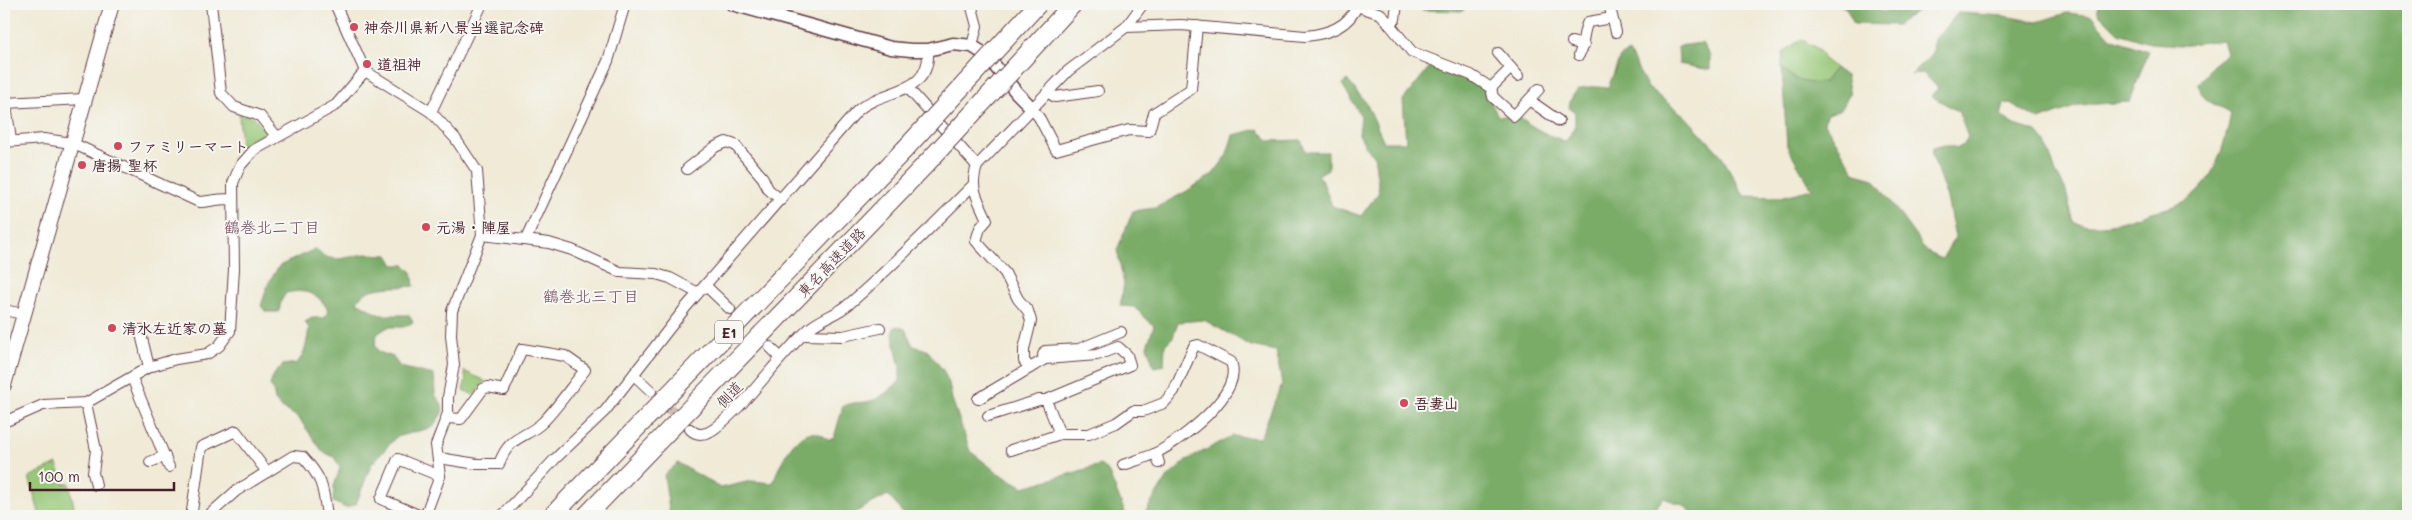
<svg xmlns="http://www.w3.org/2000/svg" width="2412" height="520" viewBox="0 0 2412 520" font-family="Mali,'Klee One',sans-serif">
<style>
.green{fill:#98c878;stroke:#717452}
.forest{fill:#7aac68;stroke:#62664a}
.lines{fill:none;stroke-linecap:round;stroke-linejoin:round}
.minor-tunnel{stroke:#cfc1b4;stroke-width:10;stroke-dasharray:10 5;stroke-linecap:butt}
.minor-casing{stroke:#633d45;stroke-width:12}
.tertiary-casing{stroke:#633d45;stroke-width:15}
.secondary-casing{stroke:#633d45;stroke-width:16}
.motorway-casing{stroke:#633d45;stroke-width:20}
.minor{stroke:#fff;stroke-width:10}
.tertiary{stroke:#fff;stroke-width:12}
.secondary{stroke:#fff;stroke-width:14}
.motorway{stroke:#fff;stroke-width:18}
.motorway-bridge-casing{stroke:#633d45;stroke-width:20;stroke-linecap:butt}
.motorway-bridge{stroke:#fff;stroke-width:18}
.poi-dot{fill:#d1495b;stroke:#f6f6f2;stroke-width:2}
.labels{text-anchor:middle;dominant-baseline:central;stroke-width:4;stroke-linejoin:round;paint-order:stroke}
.shield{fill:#f6f6f2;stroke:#7e6067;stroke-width:1}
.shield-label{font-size:14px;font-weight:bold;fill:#4a1f2b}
.poi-label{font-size:15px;font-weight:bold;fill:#4a1f2b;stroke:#f6f6f2;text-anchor:start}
.street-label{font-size:15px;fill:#4a1f2b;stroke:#f6f6f2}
.neighbourhood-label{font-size:16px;fill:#754c62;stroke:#f6f6f2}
</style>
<rect width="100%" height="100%" fill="#f6f6f2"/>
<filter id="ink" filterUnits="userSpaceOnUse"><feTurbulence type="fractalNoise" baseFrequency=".02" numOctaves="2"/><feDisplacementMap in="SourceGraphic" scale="10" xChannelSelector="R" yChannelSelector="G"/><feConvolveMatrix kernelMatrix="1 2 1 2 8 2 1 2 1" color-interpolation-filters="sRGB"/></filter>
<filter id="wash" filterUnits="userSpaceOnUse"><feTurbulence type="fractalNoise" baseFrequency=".0096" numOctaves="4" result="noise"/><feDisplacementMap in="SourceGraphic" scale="20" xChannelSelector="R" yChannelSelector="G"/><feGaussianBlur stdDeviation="1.12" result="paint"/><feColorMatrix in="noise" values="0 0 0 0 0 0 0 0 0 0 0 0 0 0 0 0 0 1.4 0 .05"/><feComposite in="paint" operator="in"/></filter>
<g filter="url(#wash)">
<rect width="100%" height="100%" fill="#f0ead6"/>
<g class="green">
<path d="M1801 39 1818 49 1823 58 1835 68 1824 82C1805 84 1795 82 1782 67L1783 53Z"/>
<polygon points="239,114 254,117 266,132 241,150"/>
<polygon points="464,371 485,381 474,395 463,390 466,380"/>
<polygon points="57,464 64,484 69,483 76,516 40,516 29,477"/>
</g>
<g class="forest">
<polygon points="1424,4 1465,4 1463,11 1422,10"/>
<polygon points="1838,4 1868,4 1882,12 1916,4 1926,4 1897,25 1854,24 1846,8"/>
<path d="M2098 4H2408V516H1694L1684 505 1663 498 1650 516H1626L1608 508 1606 516H1143L1166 479 1187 460 1232 436 1260 438 1282 384 1276 351 1251 346 1204 320 1178 322 1173 337 1165 345 1164 365 1154 367 1147 346 1154 326 1134 307 1120 306 1124 284 1117 250 1133 211 1155 208 1187 191 1213 174 1226 157 1233 135 1258 129 1270 141 1301 140 1306 152H1328V169L1318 175 1325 187 1332 206 1361 216 1379 192 1374 155 1368 151 1359 134 1361 116 1342 84 1347 80 1367 104 1384 142H1406L1403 100 1432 64 1482 85 1498 116 1521 117C1530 127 1553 138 1566 141L1575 128V112L1569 108C1572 84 1589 86 1608 88L1620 57 1629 52 1648 88 1685 116 1721 155 1744 196 1780 197 1812 189 1787 146 1782 67C1795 82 1805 84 1824 82L1835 68 1846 76 1850 94 1840 110 1828 114 1824 122 1856 174 1874 179 1927 252 1942 259 1955 237 1947 198 1932 155 1933 148 1945 145 1958 148 1963 145 1968 137 1958 111 1931 96 1938 88 1923 73 1911 75 1933 53 1934 40 1958 13 2004 16 2037 22 2067 13 2092 16 2111 38 2148 51 2130 102 2080 105 2039 120 2010 103 2004 104 2001 116 2015 125 2037 132 2046 143 2056 173 2065 188 2074 223C2101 228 2117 224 2142 215 2154 211 2168 209 2179 204 2213 190 2225 145 2231 113 2217 103 2201 104 2199 84L2212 66 2227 54 2223 40 2180 45 2150 43 2118 33 2098 13Z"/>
<polygon points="1702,43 1710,56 1710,70 1679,64 1678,46"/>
<path d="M315 249C329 263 341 259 359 255 368 253 379 255 388 255L394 265H405L412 272 414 286C397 288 364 284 357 302L380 315H409L413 322 404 327H388L377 334 375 345 379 352 393 357 400 367 434 375 435 395C448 410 443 411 433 427L396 437 371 465 356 504 346 508 333 502 334 486 340 468 334 457 323 452 298 417 283 409 275 400 273 390 270 385 274 374 283 365 297 363C306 353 307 341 309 328L305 322 312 318H325L328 310C318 292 305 289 286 293L281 301 279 312H266L261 306 268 284 279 266Z"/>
<path d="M896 326 905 329 913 346 927 350 943 370 949 383 952 399 970 451 998 473 1024 487 1100 465 1108 471 1126 515 1132 516H905L888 495 848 516H670L664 475 678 463 721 488 751 481 773 483C780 462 802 414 828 440L834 438 843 406C852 402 857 403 866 402 880 400 890 389 900 381V368L893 335V330Z"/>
</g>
</g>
<g filter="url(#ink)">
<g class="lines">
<g class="minor-tunnel">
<polyline points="730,309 770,347"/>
<polyline points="658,398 690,429"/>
</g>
<g class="minor-casing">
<g id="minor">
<polyline points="211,4 221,93 234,107 260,116 277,137"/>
<polyline points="335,4 365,71 431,112 455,138 477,171 482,235 452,311 451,335 454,365 448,397 448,413 436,445 440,476 425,516"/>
<polyline points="971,4 977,26 972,46"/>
<polyline points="1609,4 1616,32"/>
<polyline points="1357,6 1381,14 1412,52 1471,75 1491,88 1493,97 1514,116 1539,89"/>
<polyline points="1391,24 1395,19 1397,4"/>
<path d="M1126 27 1181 25 1305 36C1328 34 1349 27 1358 4"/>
<polyline points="1572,42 1584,45"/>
<polyline points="1498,53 1518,76"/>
<path d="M1579 55C1584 45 1583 30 1588 22L1612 18"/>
<polyline points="907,87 977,166"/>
<polyline points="1491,88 1511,68"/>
<polyline points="4,91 11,140"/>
<polyline points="1048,92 1055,97 1098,91"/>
<polyline points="1529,100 1559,121"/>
<polyline points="5,103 84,99"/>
<polyline points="1033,109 1040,119 1056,150 1129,130 1149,131 1154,113 1191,89 1197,26"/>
<polyline points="431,112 482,4"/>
<path d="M4 142 44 139 72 143 199 202C210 202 223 197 233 200"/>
<polyline points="687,169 715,147 726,142 735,145 763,178 768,189 781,200"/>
<polyline points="482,235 549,243 572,250 620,272 656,274 670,278 698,293"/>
<polyline points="526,239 608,61 625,4"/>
<polyline points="706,286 730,309"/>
<polyline points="4,310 23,314"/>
<polyline points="140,330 149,367"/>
<polyline points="804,335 843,336 880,328"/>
<polyline points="770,347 780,357"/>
<polyline points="1045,359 1043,355 1045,351 1079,349 1121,332"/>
<path d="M1030 368 1024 361V349L1031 321 1028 311 1018 299 1005 273 976 241 980 228 987 220C978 198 969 189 977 166L1068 71 1126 27 1143 4"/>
<polyline points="634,375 651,391"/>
<polyline points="132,378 169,467"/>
<polyline points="978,399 1045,359 1097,355 1118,347 1127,355 1130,365 1046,400 1039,400 988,416"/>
<path d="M1046 400 1060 434H1089L1116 423 1133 411H1143L1164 403 1174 391 1194 346 1198 345 1231 362C1244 394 1181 440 1156 453 1146 458 1134 461 1123 465"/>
<polyline points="86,403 96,450 93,473 96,485"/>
<polyline points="4,422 43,405 86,403 149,367 176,359 207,354 219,346 230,331 234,269 233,183 240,166 254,150 336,105 365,71"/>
<path d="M690 429C696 436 706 435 714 429 751 401 775 359 810 328 822 318 838 314 849 304 892 267 932 226 972 186"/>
<polyline points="1011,450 1060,434"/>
<polyline points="1156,453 1159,463"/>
<path d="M439 458 477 464H499C510 434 524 440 543 422 558 407 571 387 585 370L565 356 522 349 504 390 488 387 483 389 461 419 447 418"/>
<polyline points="150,462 165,456"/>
<polyline points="194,516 192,511 201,447 236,431 267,472"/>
<path d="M208 516 236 491 293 456 303 457C323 479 323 487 327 516"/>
<polyline points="421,516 381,499 398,459 440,476"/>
<path d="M502 516 555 459 605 411 686 307 857 111C884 87 931 96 928 50"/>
</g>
</g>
<g class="tertiary-casing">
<polyline id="tertiary" points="732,4 891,48 911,50 928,50 953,44 972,46 986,55 1017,93 1033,109"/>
</g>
<g class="secondary-casing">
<polyline id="secondary" points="4,385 112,4"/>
</g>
<g class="motorway-casing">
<g id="motorway">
<polyline points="552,516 905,149"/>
<polyline points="586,516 927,163"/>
</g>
</g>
<use href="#minor" class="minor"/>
<use href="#tertiary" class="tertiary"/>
<use href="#secondary" class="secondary"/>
<use href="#motorway" class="motorway"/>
<g class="motorway-bridge-casing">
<g id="motorway-bridge">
<polyline points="905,149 1038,4"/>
<polyline points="927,163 1073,4"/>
</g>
</g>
<use href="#motorway-bridge" class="motorway-bridge"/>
</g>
</g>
<g class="poi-dot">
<circle cx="354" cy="27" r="5"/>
<circle cx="367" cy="64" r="5"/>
<circle cx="118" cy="146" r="5"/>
<circle cx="82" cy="165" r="5"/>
<circle cx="426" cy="227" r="5"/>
<circle cx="112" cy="328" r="5"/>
<circle cx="1404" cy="403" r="5"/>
</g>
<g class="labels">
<rect class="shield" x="715" y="320.5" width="28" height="23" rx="4"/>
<g class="shield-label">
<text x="729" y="332">E1</text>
</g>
<g class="poi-label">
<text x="364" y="27">神奈川県新八景当選記念碑</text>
<text x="377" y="64">道祖神</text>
<text x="128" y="146">ファミリーマート</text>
<text x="92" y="165">唐揚 聖杯</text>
<text x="436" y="227">元湯・陣屋</text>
<text x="122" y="328">清水左近家の墓</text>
<text x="1414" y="403">吾妻山</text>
</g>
<g class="street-label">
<text transform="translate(831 262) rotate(-46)">東名高速道路</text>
<text transform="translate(729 394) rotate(-46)">側道</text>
</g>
<g class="neighbourhood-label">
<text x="272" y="226">鶴巻北二丁目</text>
<text x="591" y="295">鶴巻北三丁目</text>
</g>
</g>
<rect width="2412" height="520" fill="none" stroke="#f6f6f2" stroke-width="20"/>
<path d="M30 482v8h144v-8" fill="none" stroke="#4a1f2b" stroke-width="2.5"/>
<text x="38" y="482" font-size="15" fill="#4a1f2b" stroke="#f6f6f2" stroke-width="4" paint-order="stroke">100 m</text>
</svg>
